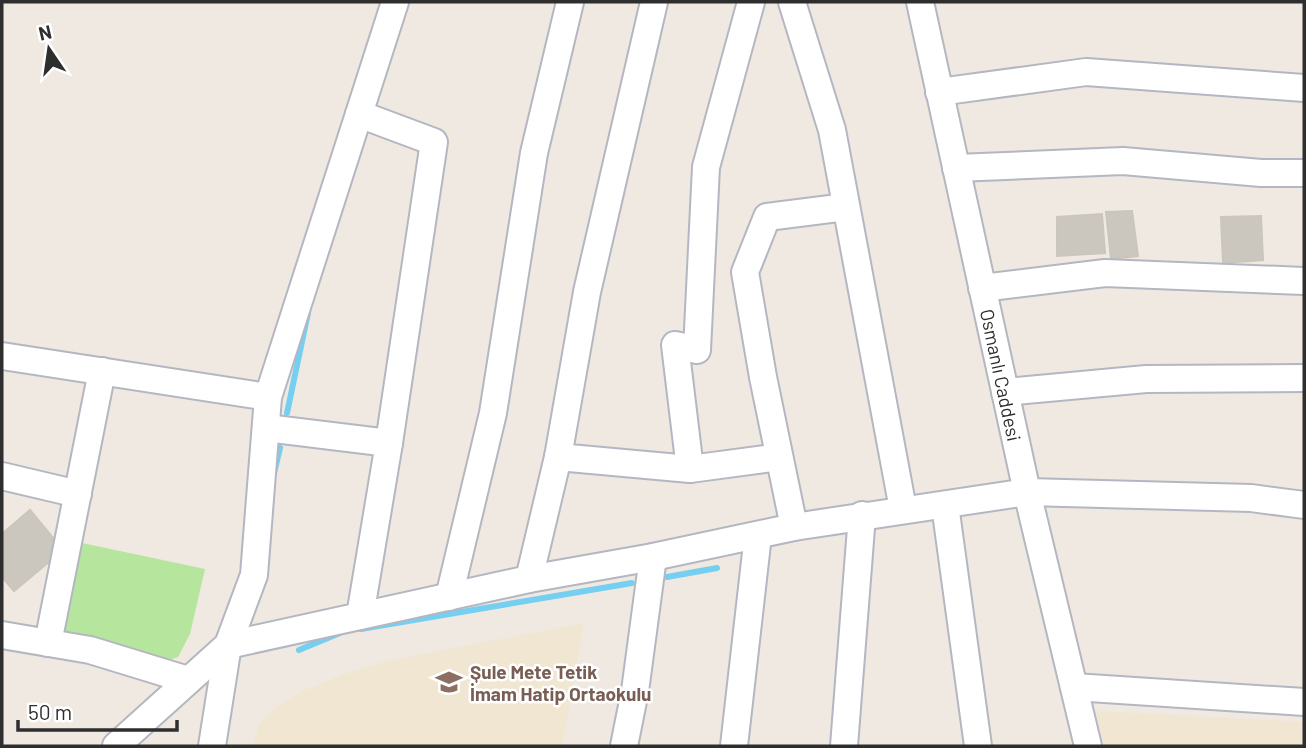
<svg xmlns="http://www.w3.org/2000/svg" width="1306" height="748" viewBox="0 0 1306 748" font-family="Barlow,sans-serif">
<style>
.education{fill:#f0e6d1}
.green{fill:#b6e59e}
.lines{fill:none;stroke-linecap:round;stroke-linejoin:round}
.stream{stroke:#75cff0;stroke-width:6}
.building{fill:#cbc7bf;stroke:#cbc5ba;stroke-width:2}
.minor-casing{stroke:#b4b7c1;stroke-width:30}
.minor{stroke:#fff;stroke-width:26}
.labels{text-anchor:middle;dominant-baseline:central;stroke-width:5;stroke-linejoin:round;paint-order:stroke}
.street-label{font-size:19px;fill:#2e2e2e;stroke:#fff}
.education-label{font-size:19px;font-weight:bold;fill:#785e54;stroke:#fff;text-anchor:start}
</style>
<rect width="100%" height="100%" fill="#efe9e1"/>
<g class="education">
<polygon points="584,623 562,746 252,746 260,723 277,706 305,690 344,674 387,661"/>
<polygon points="1096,711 1304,722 1304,746 1104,746"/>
</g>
<polygon class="green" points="82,543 205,569 190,634 178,657 163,662 60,633"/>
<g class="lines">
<g class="stream">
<polyline points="287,413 308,313"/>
<polyline points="274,473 280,448"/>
<polyline points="667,577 717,568"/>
<polyline points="361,629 632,583"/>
<polyline points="299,650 340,633"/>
</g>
</g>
<g class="building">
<polygon points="1132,211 1138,256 1111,259 1106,212"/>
<polygon points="1102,214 1105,253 1057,256 1057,217"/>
<polygon points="1261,216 1263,260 1223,263 1221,217"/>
<polygon points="30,510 63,550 14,591 2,577 2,534"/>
</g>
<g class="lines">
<g class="minor-casing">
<g id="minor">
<polyline points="792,2 832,130 903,509"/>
<polyline points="920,2 1027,492 1088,746"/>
<polyline points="939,92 1086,72 1304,88"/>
<polyline points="956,168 1123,161 1261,173 1304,173"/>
<polyline points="982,288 1105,273 1304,281"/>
<polyline points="2,356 268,397"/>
<polyline points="1005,392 1146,379 1304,378"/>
<polyline points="266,428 389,443 434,142 359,114"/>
<polyline points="558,457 690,469 779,457"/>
<polyline points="690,469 675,345 697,350 706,167 751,2"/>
<polyline points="2,476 78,494"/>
<polyline points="945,505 978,746"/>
<polyline points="794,527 763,377 745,272 767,217 846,207"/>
<polyline points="529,579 558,457 587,292 654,2"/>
<polyline points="449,597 493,413 534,153 570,2"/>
<polyline points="360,616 389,443"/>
<polyline points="2,635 90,650 188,680"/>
<polyline points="48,643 102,371"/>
<polyline points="1074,687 1304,702"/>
<polyline points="116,746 228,645 529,579 653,557 794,527 1027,492 1251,498 1304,505"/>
<polyline points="212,746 228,645 254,575 268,397 395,2"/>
<polyline points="624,746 635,691 653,557"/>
<polyline points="734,746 758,535"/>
<polyline points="844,746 862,515"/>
</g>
</g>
<use href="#minor" class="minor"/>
</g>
<defs>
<g id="school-bare" transform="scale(2.1)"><path d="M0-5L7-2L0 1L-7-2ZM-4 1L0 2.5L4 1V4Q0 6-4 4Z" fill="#8d6e63" stroke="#fff" stroke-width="2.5" paint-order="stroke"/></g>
</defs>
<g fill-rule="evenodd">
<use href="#school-bare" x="449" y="682"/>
</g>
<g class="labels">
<g class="street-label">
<text transform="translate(1001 375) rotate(78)">Osmanlı Caddesi</text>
</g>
<g class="education-label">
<text x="470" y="671">Şule Mete Tetik<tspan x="470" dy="22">İmam Hatip Ortaokulu</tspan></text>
</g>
</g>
<rect width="1306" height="748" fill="none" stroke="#2e2e2e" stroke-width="7"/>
<g transform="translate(49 49) rotate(347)" stroke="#ffffff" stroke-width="5" paint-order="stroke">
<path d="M0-5L12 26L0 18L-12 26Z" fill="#2e2e2e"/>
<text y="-10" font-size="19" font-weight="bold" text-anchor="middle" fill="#2e2e2e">N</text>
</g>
<path d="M18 720v10h159v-10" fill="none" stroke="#2e2e2e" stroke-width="3.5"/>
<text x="28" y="720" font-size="21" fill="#2e2e2e" stroke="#ffffff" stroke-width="5" paint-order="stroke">50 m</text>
</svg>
